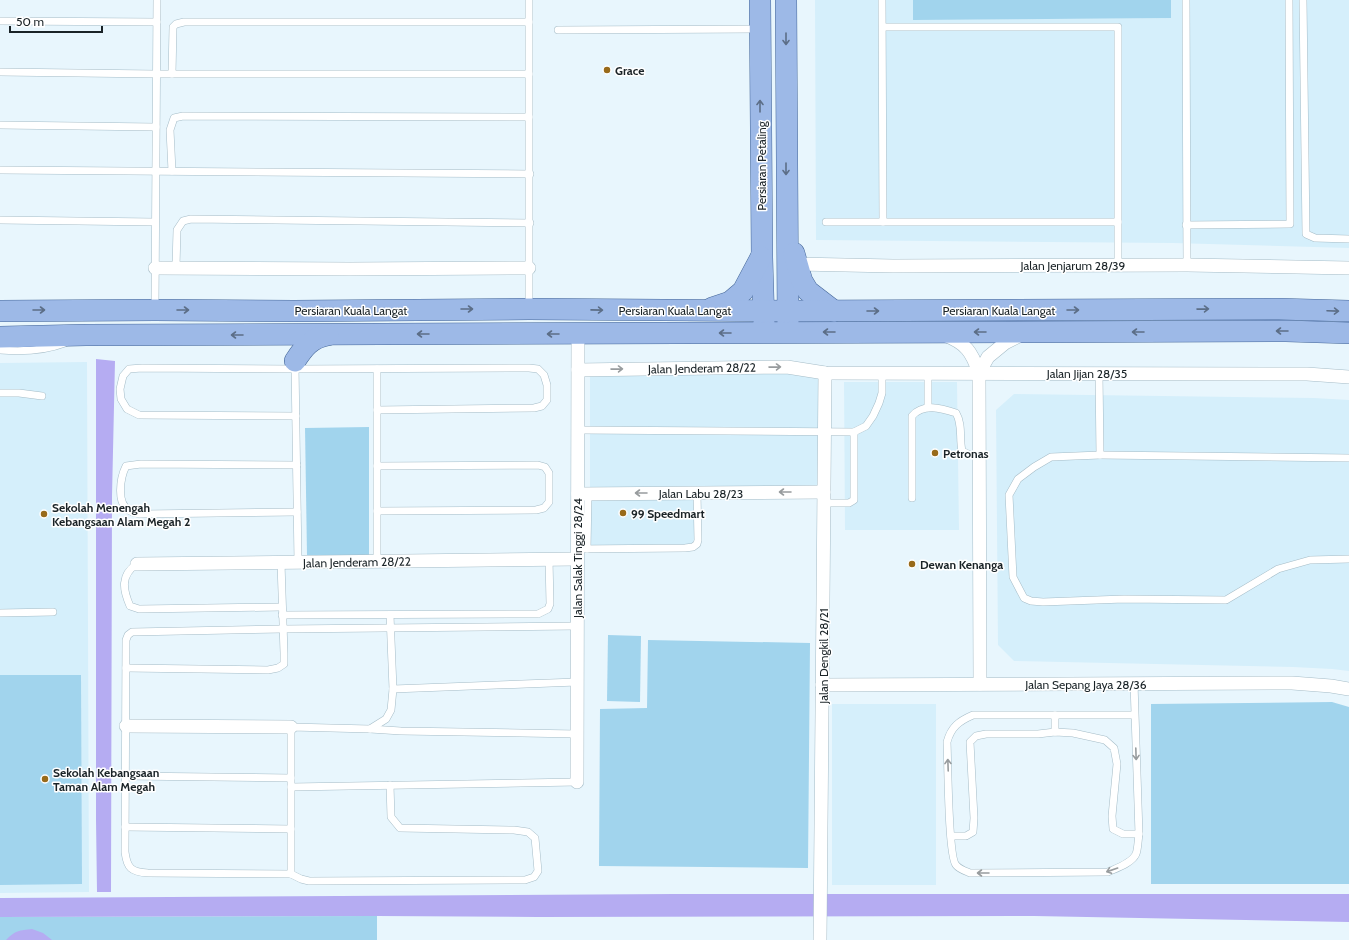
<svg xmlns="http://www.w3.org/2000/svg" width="1349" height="940" viewBox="0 0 1349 940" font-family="Cabin,sans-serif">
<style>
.built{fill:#d5effb}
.green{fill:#a1d4ed}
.water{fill:#b5acf2}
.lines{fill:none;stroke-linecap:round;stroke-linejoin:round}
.service-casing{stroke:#a5bcc7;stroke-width:8}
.minor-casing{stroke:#a5bcc7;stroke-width:14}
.primary-casing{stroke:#456799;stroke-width:22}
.service{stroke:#fff;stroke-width:7}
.minor{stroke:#fff;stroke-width:13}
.primary{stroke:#9db9e7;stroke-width:21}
.oneway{stroke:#5c6e87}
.oneway2{stroke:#989c9e}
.poi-dot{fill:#986a1a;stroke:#fff;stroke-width:1.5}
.labels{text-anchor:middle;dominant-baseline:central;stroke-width:3;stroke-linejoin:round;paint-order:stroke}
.poi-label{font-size:12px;font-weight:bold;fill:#1a2327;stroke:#fff;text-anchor:start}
.street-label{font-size:12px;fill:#1a2327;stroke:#fff}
</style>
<rect width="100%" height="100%" fill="#e8f6fd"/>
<g class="built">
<polygon points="815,0 913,0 913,20 1171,18 1171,0 1349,0 1349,248 1173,243 816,240"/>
<polygon points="87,362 89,892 0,893 0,363"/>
<polygon points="788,372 821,377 819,487 694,488 694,539 692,544 685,546 590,546 590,374"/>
<polygon points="844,382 957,382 959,530 845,530"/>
<polygon points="1014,394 1314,398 1349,400 1349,671 1332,669 1293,667 1014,661 998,645 996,410"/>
<rect x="832" y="704" width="104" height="181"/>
</g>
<g class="green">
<polygon points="913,0 1171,0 1171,18 913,20"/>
<polygon points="369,427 369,555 307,555 305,428"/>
<polygon points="608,635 641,636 640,702 607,701"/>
<polygon points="648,640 810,643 808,868 599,866 600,709 647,708"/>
<polygon points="0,675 81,675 82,884 0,885"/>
<polygon points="1332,702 1349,707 1349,884 1151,884 1151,704"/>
<polygon points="377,916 377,940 0,940 0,917"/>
</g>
<g class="water">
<polygon points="96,359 115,361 112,496 111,892 97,892 96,820"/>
<polygon points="674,894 1349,894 1349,922 1034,916 538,917 377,916 0,917 0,898"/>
<path d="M32 929 43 933 52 940H6C14 931 20 930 32 929Z"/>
</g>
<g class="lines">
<g class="service-casing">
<g id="service">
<polyline points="882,0 883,222"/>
<polyline points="1186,0 1187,265"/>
<polyline points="1303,0 1306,234 1315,238 1349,239"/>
<polyline points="0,21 157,22"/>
<polyline points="883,27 1118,27 1118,265"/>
<polyline points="558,30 758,29"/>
<polyline points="0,72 156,74 529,74"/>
<polyline points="172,74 173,27 176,24 184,22 529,22"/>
<polyline points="0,125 156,127"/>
<polyline points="0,170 530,174"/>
<polyline points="172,171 170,130 174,118 183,116 529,117"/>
<polyline points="0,220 155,222"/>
<polyline points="826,222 1118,222"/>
<polyline points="1186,225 1290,224 1289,0"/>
<polyline points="176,267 177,230 183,221 191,219 530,223"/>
<polyline points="155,308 157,0"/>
<polyline points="529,308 529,0"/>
<path d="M0 350C23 352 44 351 65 343"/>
<polyline points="295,365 298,562"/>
<polyline points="928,373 928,407"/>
<polyline points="1099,373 1100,455 1051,457 1034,467 1018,479 1009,495 1013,577 1024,598 1031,601 1043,602 1124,599 1226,600 1278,569 1310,560 1349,559"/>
<polyline points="0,393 19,393 42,396"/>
<polyline points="296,416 139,415 127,409 121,399 120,389 123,376 129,369 142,368 295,369 529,368 538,369 544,375 547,385 547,400 542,406 534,408 377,410"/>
<polyline points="578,430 854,432 866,426 873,416 879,403 882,393 882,373"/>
<polyline points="1100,455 1349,458"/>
<path d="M297 465 141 464 126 466C120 478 116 504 130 511 134 513 139 514 143 514L297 512"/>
<path d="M912 498V416C923 403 941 408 956 413 963 425 959 438 962 451L970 455H980"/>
<polyline points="824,503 849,503 854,500 854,432"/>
<polyline points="377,511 536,510 544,508 549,502 549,473 545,467 538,465 377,466"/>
<polyline points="577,549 685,548 693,547 697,544 698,540 697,493"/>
<polyline points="587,549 588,494"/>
<polyline points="377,561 377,369"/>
<path d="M137 564C120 575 123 590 130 606L139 609 282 607"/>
<polyline points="0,613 53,612"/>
<polyline points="282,615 538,614 548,609 550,604 549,559"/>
<polyline points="390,615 393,689 391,710 386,719 370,729 291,727 291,874 301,879 309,881 525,880 534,877 538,871 535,838 528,832 514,830 400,828 391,817 390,785"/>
<polyline points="126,668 268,670 278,668 284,664 284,653 281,563"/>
<path d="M1134 683 1139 834C1138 840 1138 849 1136 854 1132 863 1117 868 1108 872L970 873C965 871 959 869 956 865 948 856 948 760 947 742 951 727 959 721 973 715H1134"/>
<polyline points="393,689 577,682"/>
<polyline points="1055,715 1055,732"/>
<polyline points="370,729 401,731 577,734"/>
<polyline points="126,776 291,778"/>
<polyline points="291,787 577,782"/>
<polyline points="125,827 291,829"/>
<polyline points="951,836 966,836 973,832 974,818 970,742 976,736 986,734 1038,734 1055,732 1073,733 1105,740 1114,748 1117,764 1112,816 1113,829 1123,834 1139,834"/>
<path d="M291 874 148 873C131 872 127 868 125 852L126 640 128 635 132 632 283 629 577 626"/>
</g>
</g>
<g class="minor-casing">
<g id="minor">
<polyline points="797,264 893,266 1187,265 1349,268"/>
<polyline points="155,268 350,269 529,268"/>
<path d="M944 335C966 343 972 352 979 373L980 684"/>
<polyline points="578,370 787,367 825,373 1307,374 1349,377"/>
<polyline points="979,373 988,357 1005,343 1021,335"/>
<polyline points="578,494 824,492"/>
<polyline points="137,564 577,559"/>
<polyline points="822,685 1292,683 1331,686 1349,689"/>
<polyline points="126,726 291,727"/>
<polyline points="577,782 578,333"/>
<polyline points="820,940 825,373"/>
</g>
</g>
<g class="primary-casing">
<g id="primary">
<polyline points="760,0 762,257 764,324"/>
<polyline points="786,0 788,326"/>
<polyline points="794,253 802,281 808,291 834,311"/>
<polyline points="712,308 730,302 743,291 761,257"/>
<polyline points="0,311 155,310 294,311 529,309 787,311 1279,309 1349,311"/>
<polyline points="0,337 86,335 1286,331 1349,333"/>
<path d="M295 361C304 347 311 338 328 335"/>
</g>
</g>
<use href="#service" class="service"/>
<use href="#minor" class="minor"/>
<use href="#primary" class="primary"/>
</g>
<defs><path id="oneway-shaft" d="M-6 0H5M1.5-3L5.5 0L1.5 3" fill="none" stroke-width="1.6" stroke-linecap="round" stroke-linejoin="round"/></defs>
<g class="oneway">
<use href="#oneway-shaft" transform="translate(786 39) rotate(90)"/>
<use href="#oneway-shaft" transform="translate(760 106) rotate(-90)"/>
<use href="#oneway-shaft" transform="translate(786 169) rotate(90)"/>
<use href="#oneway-shaft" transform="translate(467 309)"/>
<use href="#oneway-shaft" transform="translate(1203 309) rotate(-1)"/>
<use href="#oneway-shaft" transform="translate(39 310)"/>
<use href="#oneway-shaft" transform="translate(183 310)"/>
<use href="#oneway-shaft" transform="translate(597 310) rotate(1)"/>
<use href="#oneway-shaft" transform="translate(1073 310)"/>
<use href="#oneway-shaft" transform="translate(873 311)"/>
<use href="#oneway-shaft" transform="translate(1333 311) rotate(2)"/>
<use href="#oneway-shaft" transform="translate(1282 331) rotate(-180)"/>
<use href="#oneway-shaft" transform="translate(829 332) rotate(-180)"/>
<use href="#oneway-shaft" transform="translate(980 332) rotate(180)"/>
<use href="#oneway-shaft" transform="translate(1138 332) rotate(180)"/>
<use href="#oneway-shaft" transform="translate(725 333) rotate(180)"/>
<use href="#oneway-shaft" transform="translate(423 334) rotate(180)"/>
<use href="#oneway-shaft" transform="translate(553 334) rotate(180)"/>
<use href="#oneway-shaft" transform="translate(237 335) rotate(180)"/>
</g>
<g class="oneway2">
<use href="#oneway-shaft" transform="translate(775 367) rotate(-1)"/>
<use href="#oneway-shaft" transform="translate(617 369) rotate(-1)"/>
<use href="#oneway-shaft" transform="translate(785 492) rotate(180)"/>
<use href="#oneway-shaft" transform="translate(641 493) rotate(180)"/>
<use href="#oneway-shaft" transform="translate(1136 754) rotate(88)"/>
<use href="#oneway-shaft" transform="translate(948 765) rotate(-92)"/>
<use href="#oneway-shaft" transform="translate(1112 870) rotate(161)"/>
<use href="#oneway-shaft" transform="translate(983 873) rotate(180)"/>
</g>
<g class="poi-dot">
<circle cx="607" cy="70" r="4"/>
<circle cx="935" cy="453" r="4"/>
<circle cx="623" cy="513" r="4"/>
<circle cx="44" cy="514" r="4"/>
<circle cx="912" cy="564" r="4"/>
<circle cx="45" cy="779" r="4"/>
</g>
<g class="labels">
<g class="poi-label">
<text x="615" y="70">Grace</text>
<text x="943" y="453">Petronas</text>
<text x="52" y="507">Sekolah Menengah<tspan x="52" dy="14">Kebangsaan Alam Megah 2</tspan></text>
<text x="631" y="513">99 Speedmart</text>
<text x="920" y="564">Dewan Kenanga</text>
<text x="53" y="772">Sekolah Kebangsaan<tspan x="53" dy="14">Taman Alam Megah</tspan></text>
</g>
<g class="street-label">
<text transform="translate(761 166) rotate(-90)">Persiaran Petaling</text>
<text x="1073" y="265">Jalan Jenjarum 28/39</text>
<text x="351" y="310">Persiaran Kuala Langat</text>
<text x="675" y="310">Persiaran Kuala Langat</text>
<text x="999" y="310">Persiaran Kuala Langat</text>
<text transform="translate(702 368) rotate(-1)">Jalan Jenderam 28/22</text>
<text x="1087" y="373">Jalan Jijan 28/35</text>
<text x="701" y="493">Jalan Labu 28/23</text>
<text transform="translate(577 558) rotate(-90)">Jalan Salak Tinggi 28/24</text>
<text transform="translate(357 562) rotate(-1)">Jalan Jenderam 28/22</text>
<text transform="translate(823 656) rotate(-90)">Jalan Dengkil 28/21</text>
<text x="1086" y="684">Jalan Sepang Jaya 28/36</text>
</g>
</g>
<path d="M10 26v6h92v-6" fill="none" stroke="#1a2327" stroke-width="2"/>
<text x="16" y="26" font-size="12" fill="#1a2327" stroke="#ffffff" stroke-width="3" paint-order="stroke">50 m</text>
</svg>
